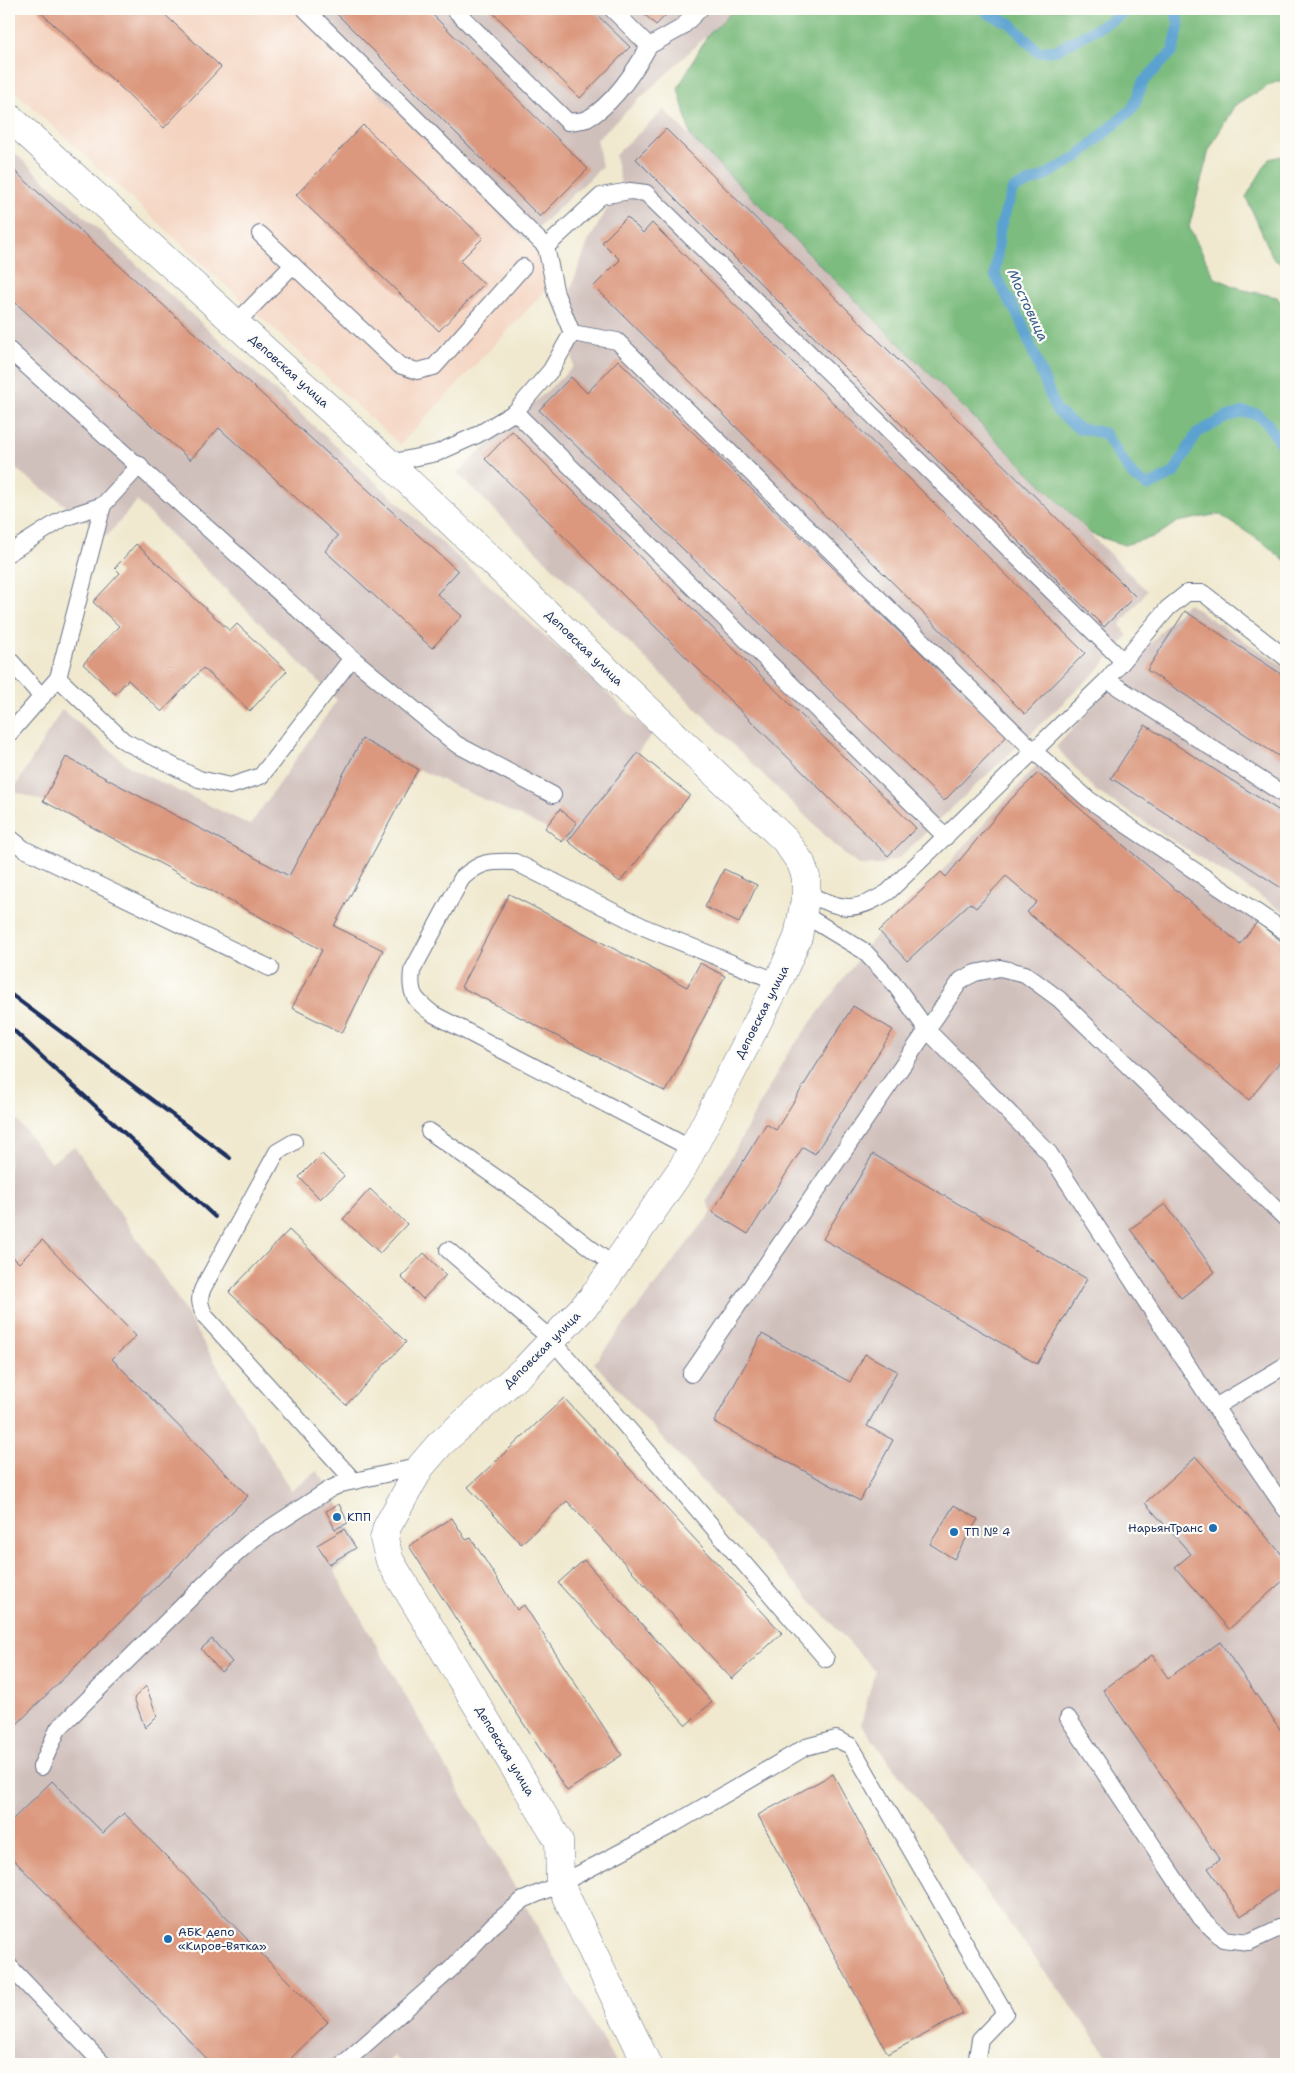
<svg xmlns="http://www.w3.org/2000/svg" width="1295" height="2073" viewBox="0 0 1295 2073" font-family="'Shantell Sans',sans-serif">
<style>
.built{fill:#f4d3c0}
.industrial{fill:#d0c0bc}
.forest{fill:#7cbc7e;stroke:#4c766e}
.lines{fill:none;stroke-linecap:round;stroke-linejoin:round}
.stream{stroke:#5ba2d1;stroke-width:11}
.building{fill:#db987e}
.service-casing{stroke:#667086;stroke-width:18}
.minor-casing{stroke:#667086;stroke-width:29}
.service{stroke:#fff;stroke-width:16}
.minor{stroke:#fff;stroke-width:28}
.rail{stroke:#1b2f5e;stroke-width:4}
.poi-dot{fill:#1f6fb2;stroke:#fdfcf7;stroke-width:2}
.labels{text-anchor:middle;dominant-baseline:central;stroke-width:4.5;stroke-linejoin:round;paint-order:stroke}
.street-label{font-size:12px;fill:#1b2f5e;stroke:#fdfcf7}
.poi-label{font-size:12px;fill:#1b2f5e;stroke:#fdfcf7;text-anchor:start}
.water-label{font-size:14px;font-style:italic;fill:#355d8c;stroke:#fdfcf7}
</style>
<rect width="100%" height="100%" fill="#fdfcf7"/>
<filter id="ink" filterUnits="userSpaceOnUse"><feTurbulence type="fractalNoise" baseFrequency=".02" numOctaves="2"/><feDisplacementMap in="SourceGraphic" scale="10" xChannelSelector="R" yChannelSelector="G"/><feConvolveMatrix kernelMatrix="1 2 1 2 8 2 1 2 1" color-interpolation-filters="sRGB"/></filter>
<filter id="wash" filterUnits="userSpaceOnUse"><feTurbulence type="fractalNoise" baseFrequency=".0096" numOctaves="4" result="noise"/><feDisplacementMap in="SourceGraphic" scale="20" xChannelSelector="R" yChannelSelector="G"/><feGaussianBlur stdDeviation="1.12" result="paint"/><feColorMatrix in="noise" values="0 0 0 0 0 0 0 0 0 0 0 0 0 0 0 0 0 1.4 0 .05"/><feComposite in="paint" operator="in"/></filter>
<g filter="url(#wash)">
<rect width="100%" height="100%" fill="#f0e9cf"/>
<polygon class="built" points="9,9 293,9 542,257 546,290 400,445 9,86"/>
<g class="industrial">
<polygon points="293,9 735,9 597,139 602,167 525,240"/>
<polygon points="664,110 1147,591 1120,625 1128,636 1098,670 899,858 879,865 860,866 844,854 457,473 573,367 571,288 588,242 621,185 615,155"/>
<polygon points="9,148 652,734 568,841 562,842 545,828 418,769 322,950 43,801 13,791 62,709 131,768 250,825 337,700 137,501 107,536 9,464"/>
<polygon points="1187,603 1286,668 1286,913 1096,791 1056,747"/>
<polygon points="1037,765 1286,943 1286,2064 1114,2064 861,1724 875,1671 594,1363 712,1212 707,1201 786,1056 879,931 941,872"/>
<polygon points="9,1110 51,1163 74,1146 176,1296 291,1491 317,1471 330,1489 362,1550 334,1571 616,2064 402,2064 394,2055 385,2064 9,2064"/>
</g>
<g class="forest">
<polygon points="735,9 1286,9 1286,79 1271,84 1234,106 1209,150 1189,227 1215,278 1244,290 1277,297 1286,310 1286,562 1265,544 1219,514 1177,522 1156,536 1124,545 1091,534 691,137 678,88 707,36"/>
<polygon points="1286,155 1286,266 1274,260 1246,197 1269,159"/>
</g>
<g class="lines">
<g class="stream">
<polyline points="984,9 989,14 1010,23 1038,52 1057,50 1132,9"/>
<polyline points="1175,9 1179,25 1173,51 1143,82 1133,108 1076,158 1042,177 1013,189 1000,228 995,275 1021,321 1056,410 1078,428 1104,433 1133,476 1148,486 1174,473 1197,433 1227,417 1244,412 1257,414 1267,423 1286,452"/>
</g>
</g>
<g id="blocks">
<g class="building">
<polygon points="37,9 159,9 221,67 164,128"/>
<polygon points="332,9 427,9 588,169 540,217"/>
<polygon points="489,9 591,9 630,47 580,98"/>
<polygon points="639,9 672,9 656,25"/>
<polygon points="363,125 483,238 460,261 484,284 439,331 296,195"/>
<polygon points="666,129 1135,596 1104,627 636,159"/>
<polygon points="9,166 458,571 437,594 462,616 432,648 325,551 338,536 219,428 190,460 9,297"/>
<polygon points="627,217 643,233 652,223 1085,653 1025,714 594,286 620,260 602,242"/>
<polygon points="618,360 1007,736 944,801 539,410 571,377 587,393"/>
<polygon points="512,431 916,828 888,856 485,459"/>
<polygon points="136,544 230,631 237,624 287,671 250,711 203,668 162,712 128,680 115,694 83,664 119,626 93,602 120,573 115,568"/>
<polygon points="1185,611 1286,677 1286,761 1147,670"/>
<polygon points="1145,725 1286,815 1286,891 1111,778"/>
<polygon points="362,739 418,769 334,926 383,950 342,1033 292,1008 322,950 43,801 66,757 289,876"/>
<polygon points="638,753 690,795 620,882 568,841"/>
<polygon points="1038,773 1240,944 1257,922 1286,945 1286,1054 1249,1100 1027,912 1037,902 1006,876 976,908 970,903 907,961 879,931 941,872 946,877 1006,804"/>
<polygon points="560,809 577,823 562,842 545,828"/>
<polygon points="724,869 757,885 739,923 705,907"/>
<polygon points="509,894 687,987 700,963 725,976 666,1092 461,987"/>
<polygon points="853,1006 893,1030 815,1154 803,1147 748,1234 712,1212 766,1124 776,1130"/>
<polygon points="322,1154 344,1176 320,1199 299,1177"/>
<polygon points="873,1154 1087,1279 1037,1364 823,1239"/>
<polygon points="370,1189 407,1224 380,1253 343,1219"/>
<polygon points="1165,1204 1215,1272 1181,1298 1130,1229"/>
<polygon points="289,1230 406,1342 346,1405 229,1292"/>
<polygon points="42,1240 136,1336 112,1359 248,1496 9,1732 9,1253 19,1263"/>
<polygon points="424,1253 446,1275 423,1299 401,1277"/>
<polygon points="762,1334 850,1382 865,1354 897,1371 867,1426 893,1440 860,1501 714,1422"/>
<polygon points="564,1398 782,1633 732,1679 567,1501 521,1544 468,1487"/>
<polygon points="1196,1457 1286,1559 1286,1578 1229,1629 1175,1567 1191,1554 1145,1503"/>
<polygon points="339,1504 348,1523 335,1529 326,1511"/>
<polygon points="954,1505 978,1519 954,1559 930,1544"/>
<polygon points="452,1518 466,1540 471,1538 517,1610 524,1605 622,1755 567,1791 409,1546"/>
<polygon points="344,1529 356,1548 329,1564 317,1545"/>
<polygon points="584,1560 712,1702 686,1725 558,1583"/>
<polygon points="212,1639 232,1662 221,1672 201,1649"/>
<polygon points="1220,1642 1286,1738 1286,1884 1241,1916 1208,1868 1220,1860 1103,1690 1152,1655 1168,1678"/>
<polygon points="146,1686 157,1716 145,1728 134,1698"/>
<polygon points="833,1774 963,2014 888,2054 758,1815"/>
<polygon points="52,1781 103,1833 124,1813 328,2022 285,2064 212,2064 9,1855 9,1823"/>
</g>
</g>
</g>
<g filter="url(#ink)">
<use href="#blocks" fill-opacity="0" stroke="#667086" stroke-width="1"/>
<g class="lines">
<g class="service-casing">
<g id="service">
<polyline points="305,9 546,247 556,294 572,333 551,370 515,412 477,435 437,453 389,463"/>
<path d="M454 9 568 122C574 121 581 121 587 119 612 105 635 71 649 46L612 9"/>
<polyline points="649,46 681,28 700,9"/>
<polyline points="260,234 399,365 417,371 434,367 523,267"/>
<polyline points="546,247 601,196 630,191 646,193 1123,661"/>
<polyline points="236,323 293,265"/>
<polyline points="572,333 617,341 1035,752 1088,799 1286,932"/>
<polyline points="9,350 352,658 456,744 553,795"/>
<polyline points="515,412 946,837"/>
<polyline points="103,505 140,465"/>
<polyline points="9,553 64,518 103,505 58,678 124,741 199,779 230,786 261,776 352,658"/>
<polyline points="9,659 42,697"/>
<polyline points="1107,680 1286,796"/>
<polyline points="9,734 58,678"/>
<polyline points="9,837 24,849 270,968"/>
<path d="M806 894C843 909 853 914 888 892L1107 680 1168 608 1187 593H1203L1286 658"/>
<polyline points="803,914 864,951 893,982 927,1030 961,980 975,973 1000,968 1025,974 1059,999 1286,1219"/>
<polyline points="429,1131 527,1199 615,1267"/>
<path d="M294 1142 277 1152 203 1288C198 1299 200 1305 205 1316L354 1481"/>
<path d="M692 1149 433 1014C415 1000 409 995 412 971L462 878C481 861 490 861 515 862L646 928 778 982"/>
<polyline points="448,1250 552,1340 826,1659"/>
<polyline points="691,1374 927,1030 1049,1153 1215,1407 1286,1510"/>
<polyline points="1215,1407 1286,1365"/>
<polyline points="1068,1718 1201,1918 1223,1939 1249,1942 1286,1925"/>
<polyline points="41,1767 58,1729 226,1563 253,1539 330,1489 341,1484 421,1466"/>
<polyline points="9,1966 103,2064"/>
<polyline points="343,2064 451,1969 492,1926 523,1900 560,1884 674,1824 806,1747 836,1739 851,1746 1005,2013 980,2039 976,2064"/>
</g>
</g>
<g class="minor-casing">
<polyline id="minor" points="9,117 389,463 785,840 801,863 806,877 806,894 798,937 778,982 683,1167 593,1297 525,1369 440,1444 421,1466 387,1527 384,1539 390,1561 559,1841 560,1884 647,2064"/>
</g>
<use href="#service" class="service"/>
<use href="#minor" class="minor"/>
<g class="rail">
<polyline points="9,993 230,1158"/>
<polyline points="9,1026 215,1217"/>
</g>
</g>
</g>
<g class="poi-dot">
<circle cx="337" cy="1517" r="5"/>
<circle cx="1213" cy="1528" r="5"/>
<circle cx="954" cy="1532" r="5"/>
<circle cx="168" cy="1939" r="5"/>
</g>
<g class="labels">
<g class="street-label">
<text transform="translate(289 371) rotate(42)">Деповская улица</text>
<text transform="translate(584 648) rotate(44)">Деповская улица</text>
<text transform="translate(762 1012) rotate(-63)">Деповская улица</text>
<text transform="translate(542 1350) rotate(-45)">Деповская улица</text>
<text transform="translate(505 1751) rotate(59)">Деповская улица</text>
</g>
<g class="poi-label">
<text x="347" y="1517">КПП</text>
<text x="1203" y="1528" text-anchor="end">НарьянТранс</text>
<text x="964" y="1532">ТП № 4</text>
<text x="178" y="1932">АБК депо<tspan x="178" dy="14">«Киров-Вятка»</tspan></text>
</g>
<g class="water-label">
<text transform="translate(1028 305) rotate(65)">Мостовица</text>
</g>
</g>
<rect width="1295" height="2073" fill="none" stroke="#fdfcf7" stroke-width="30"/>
</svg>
